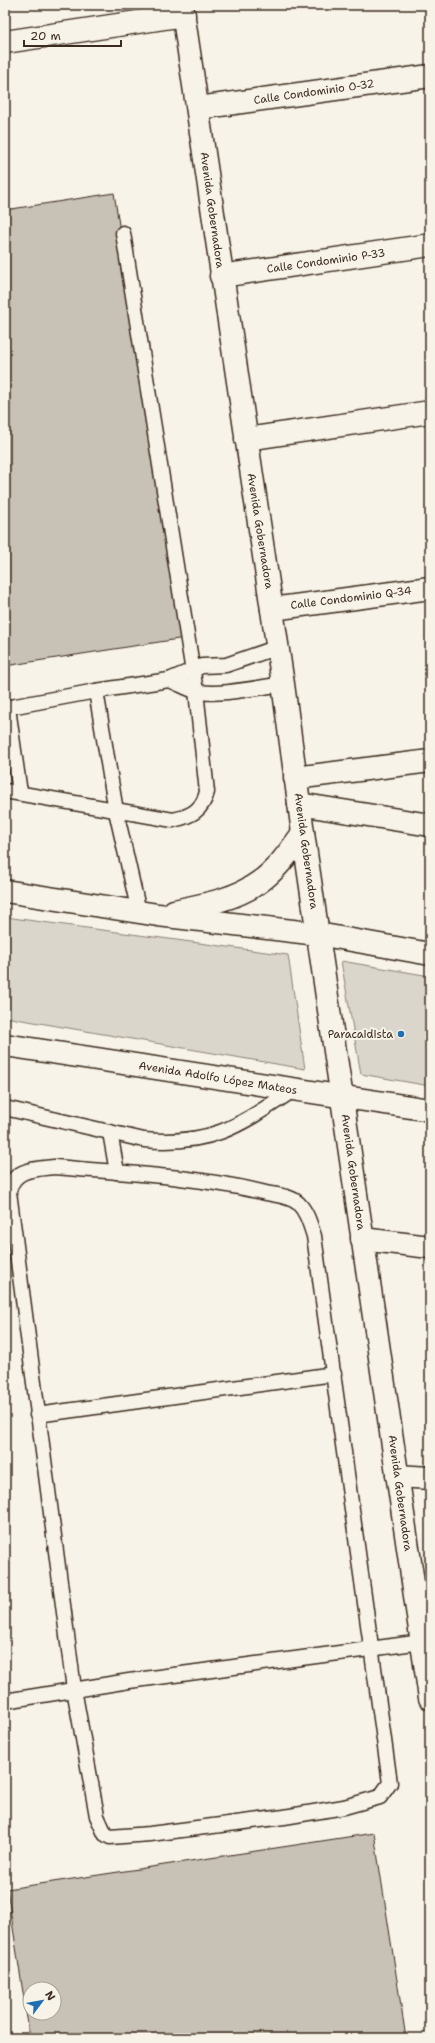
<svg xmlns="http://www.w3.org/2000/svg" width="435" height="2043" viewBox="0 0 435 2043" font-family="'Shantell Sans',sans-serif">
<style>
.green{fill:#dbd6cb;stroke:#8b8074}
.building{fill:#c8c1b6;stroke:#3b2a1e;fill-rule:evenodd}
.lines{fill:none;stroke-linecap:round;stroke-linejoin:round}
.lane-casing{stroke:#3b2a1e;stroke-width:17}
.street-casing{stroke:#3b2a1e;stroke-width:25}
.secondary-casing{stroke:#3b2a1e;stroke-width:25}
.primary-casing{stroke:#3b2a1e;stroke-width:25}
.lane{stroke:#f7f3e8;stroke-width:14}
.street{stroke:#f7f3e8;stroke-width:22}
.secondary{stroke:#f7f3e8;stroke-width:22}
.primary{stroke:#f7f3e8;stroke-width:22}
.poi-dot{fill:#1f6fb2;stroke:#f7f3e8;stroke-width:1.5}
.labels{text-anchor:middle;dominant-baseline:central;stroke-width:4;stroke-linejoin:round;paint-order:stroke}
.street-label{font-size:11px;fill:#3b2a1e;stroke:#f7f3e8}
.poi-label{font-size:11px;fill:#3b2a1e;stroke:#f7f3e8;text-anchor:end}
</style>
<rect width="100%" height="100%" fill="#f7f3e8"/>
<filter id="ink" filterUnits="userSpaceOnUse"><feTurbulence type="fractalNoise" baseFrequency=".025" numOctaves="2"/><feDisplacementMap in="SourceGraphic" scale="8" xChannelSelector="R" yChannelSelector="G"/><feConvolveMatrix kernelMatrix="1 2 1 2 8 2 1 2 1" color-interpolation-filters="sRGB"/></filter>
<g filter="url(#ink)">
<g class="green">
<polygon points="5,917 288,955 305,1069 5,1017"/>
<polygon points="341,961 430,976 430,1086 361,1074"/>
</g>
<g class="building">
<polygon points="114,193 185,638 5,666 5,210"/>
<path d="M374 1833 406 2038H30L7 1889ZM30 1989H54V2013H30Z"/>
</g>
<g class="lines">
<g class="lane-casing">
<g id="lane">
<path d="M169 680C178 683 186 688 195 691 217 697 260 687 283 684"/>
<polyline points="96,691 116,811 139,912"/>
<polyline points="5,708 96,691 169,680 202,666 226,665 278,647"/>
<polyline points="8,708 20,793"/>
<path d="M5 791 173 820C191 816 202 811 207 792L196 691 123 233"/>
<path d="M5 1108 144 1140C213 1146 240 1125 295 1089"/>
<polyline points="110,1132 117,1172"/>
<path d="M54 1167C124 1173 197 1176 266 1193 276 1195 290 1196 298 1203 307 1212 310 1224 314 1236L390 1783 380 1797 344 1807 284 1817 150 1834 110 1837 105 1834 97 1816 74 1689 9 1192C12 1169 35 1169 54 1167Z"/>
<polyline points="37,1415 334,1374"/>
<polyline points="5,1701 129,1681 422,1642"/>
</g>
</g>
<g class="street-casing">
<g id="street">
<polyline points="5,42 184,15"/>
<polyline points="198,108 430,76"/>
<polyline points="221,276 430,245"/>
<polyline points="246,439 430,412"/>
<polyline points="272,609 430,588"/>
<polyline points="295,778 430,761"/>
<polyline points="299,804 430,825"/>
<polyline points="362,1239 430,1247"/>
<polyline points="397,1476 430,1478"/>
</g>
</g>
<g class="secondary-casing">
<polyline id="secondary" points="182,5 283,684 303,833 430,1698"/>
</g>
<g class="primary-casing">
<g id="primary">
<polyline points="5,891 158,915 318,934 430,954"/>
<path d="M174 911C202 905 234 900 258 883 277 870 290 851 303 833"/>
<polyline points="5,1045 430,1110"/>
</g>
</g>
<use href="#lane" class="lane"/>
<use href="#street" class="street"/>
<use href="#secondary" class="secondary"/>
<use href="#primary" class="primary"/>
</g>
</g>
<circle class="poi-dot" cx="401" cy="1034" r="4"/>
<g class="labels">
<g class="street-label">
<text transform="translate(314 92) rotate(-8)">Calle Condominio O-32</text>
<text transform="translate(212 210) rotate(82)">Avenida Gobernadora</text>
<text transform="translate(326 261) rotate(-8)">Calle Condominio P-33</text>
<text transform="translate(260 531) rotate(81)">Avenida Gobernadora</text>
<text transform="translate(351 598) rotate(-7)">Calle Condominio Q-34</text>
<text transform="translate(306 851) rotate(82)">Avenida Gobernadora</text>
<text transform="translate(218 1078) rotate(9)">Avenida Adolfo López Mateos</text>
<text transform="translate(353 1172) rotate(82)">Avenida Gobernadora</text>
<text transform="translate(400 1493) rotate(82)">Avenida Gobernadora</text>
</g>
<g class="poi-label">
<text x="393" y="1034">Paracaidista</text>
</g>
</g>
<rect width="435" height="2043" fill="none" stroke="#f7f3e8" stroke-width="20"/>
<rect x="10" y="10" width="415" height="2023" fill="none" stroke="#3b2a1e" stroke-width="1.5" filter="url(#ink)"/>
<g transform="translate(42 2001) rotate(58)"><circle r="19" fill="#f7f3e8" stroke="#aca397"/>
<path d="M0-3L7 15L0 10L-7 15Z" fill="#1f6fb2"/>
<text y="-6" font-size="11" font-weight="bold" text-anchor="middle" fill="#3b2a1e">N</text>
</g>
<path d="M24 40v6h97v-6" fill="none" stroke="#3b2a1e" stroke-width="2"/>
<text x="30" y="40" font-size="12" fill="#3b2a1e" stroke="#f7f3e8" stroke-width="3" paint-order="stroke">20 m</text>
</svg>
